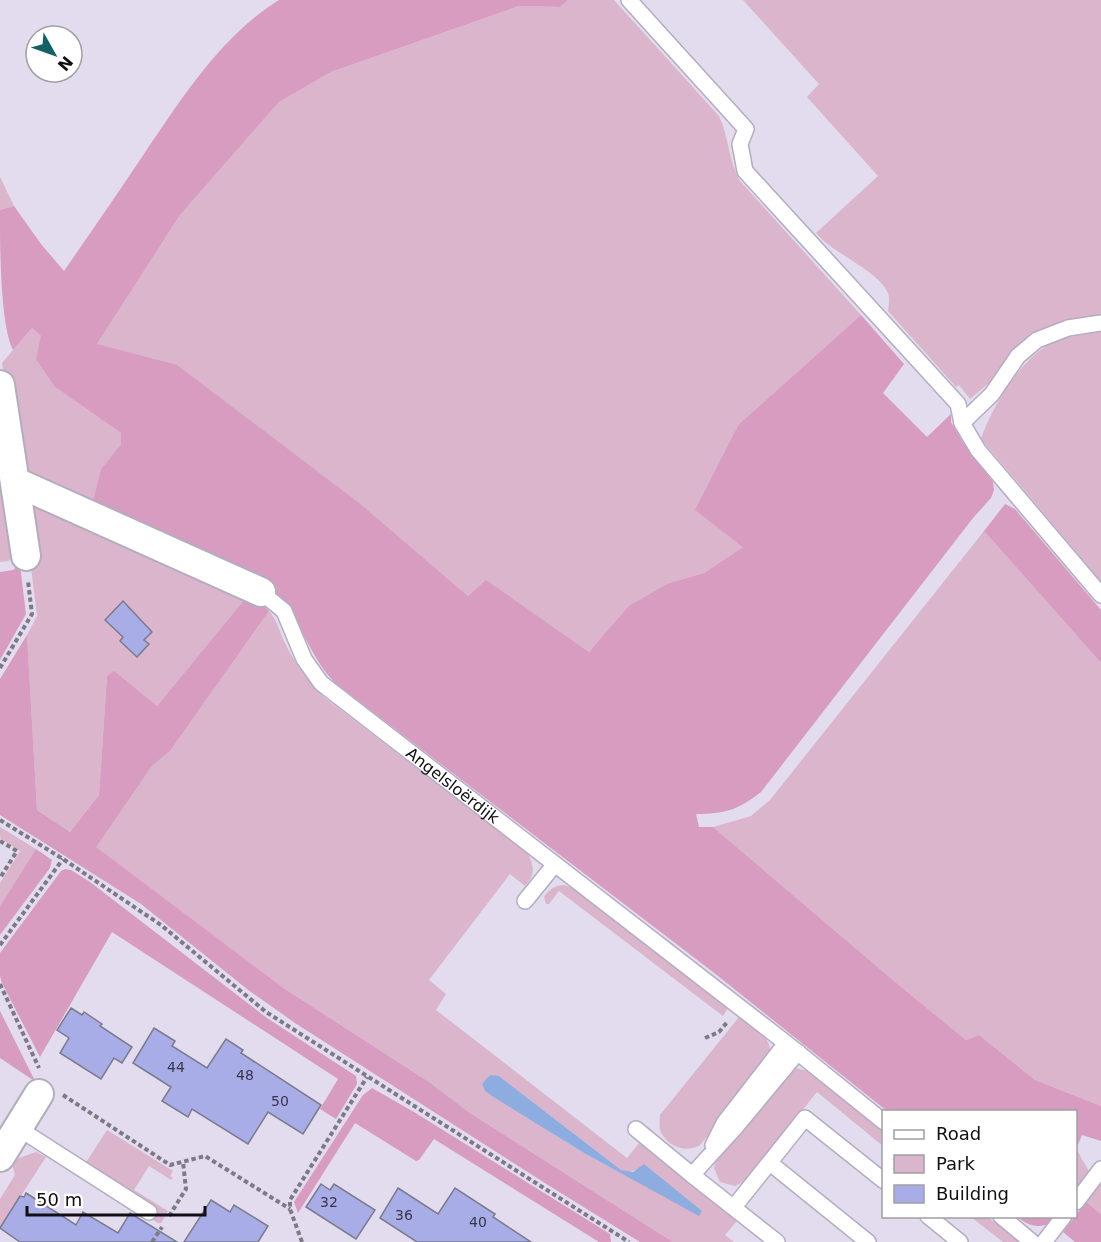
<svg xmlns="http://www.w3.org/2000/svg" width="1101" height="1242" viewBox="0 0 1101 1242" font-family="'DejaVu Sans',sans-serif">
<style>
.green{fill:#dbb5cb;fill-rule:evenodd}
.forest{fill:#d79cbf}
.water{fill:#8dace0}
.building{fill:#a9ade7;stroke:#7a7b8c;stroke-width:1.5}
.lines{fill:none;stroke-linecap:round;stroke-linejoin:round}
.lane-casing{stroke:#b3adbf;stroke-width:18}
.street-casing{stroke:#b3adbf;stroke-width:32}
.path{stroke:#7d7985;stroke-width:4;stroke-dasharray:4.5 3;stroke-linecap:butt}
.lane{stroke:#fff;stroke-width:15}
.street{stroke:#fff;stroke-width:28}
.labels{text-anchor:middle;dominant-baseline:central;stroke-width:5;stroke-linejoin:round;paint-order:stroke}
.number-label{font-size:14px;fill:#373649}
.street-label{font-size:16px;fill:#110e14;stroke:#fff}
</style>
<rect width="100%" height="100%" fill="#e2dcee"/>
<g class="green">
<path d="M568 0H614L719 116C729 137 728 160 740 181L861 315 739 424 719 467 743 547 704 573 669 583 608 632 589 652 486 581 468 596 363 506 97 344 180 215 279 102 331 72 519 6 560 7Z"/>
<path d="M743 0H1101V317L1034 332 1027 338 995 378 970 399 959 385 956 387 888 311C889 305 890 299 888 293 878 270 833 254 816 233L878 176 807 97 819 84Z"/>
<polygon points="0,177 14,206 0,210"/>
<polygon points="32,328 41,336 55,387 121,433 121,444 101,469 92,504 27,472 6,389 2,363"/>
<path d="M1101 331V581L981 439C991 408 1024 353 1056 341 1070 336 1086 334 1101 331Z"/>
<polygon points="10,489 19,554 8,561 0,562 0,490"/>
<polygon points="27,499 248,595 157,706 114,672 107,676 99,795 70,832 37,810 27,635 37,616 23,503"/>
<polygon points="984,531 1101,663 1101,1106 1035,1080 979,1035 966,1040 900,986 713,827 751,816 770,800"/>
<path d="M269 611C277 620 279 630 284 641 294 662 307 681 325 698L528 854C534 866 536 874 525 886L510 874 429 980 446 994 436 1010 627 1158 639 1143 737 1221 725 1235 734 1242H673L470 1113 429 1082 285 989 95 847 152 766 170 751ZM499 1076 621 1170 629 1172 639 1169 699 1215 584 1153 485 1091 482 1084Z"/>
<polygon points="0,827 36,849 0,906 0,883 20,851 0,838"/>
<path d="M564 885 572 888 728 1008 723 1016 559 891 549 904H546L544 897C548 890 555 885 564 885Z"/>
<path d="M739 1017C755 1029 773 1036 770 1058L700 1145C686 1154 666 1146 660 1130 659 1125 660 1120 660 1115Z"/>
<polygon points="795,1068 809,1071 883,1132 883,1146 817,1092 745,1181 735,1186 720,1182 714,1168 717,1158 788,1071"/>
<polygon points="107,1130 173,1171 170,1176 173,1178 171,1180 149,1166 134,1190 168,1211 161,1223 158,1223 150,1218 157,1208 85,1164"/>
<polygon points="36,1152 46,1157 0,1228 0,1199 15,1175 12,1164 19,1158"/>
<polygon points="1076,1155 1080,1156 1089,1171 1076,1188"/>
<polygon points="1101,1183 1101,1214 1086,1202"/>
<polygon points="971,1217 988,1217 1019,1242 1003,1242"/>
</g>
<g class="forest">
<path d="M279 0H568L560 7 519 6 331 72 279 102 180 215 97 344 177 365 363 506 468 596 486 580 589 652 629 606 669 583 704 573 743 547 695 510 739 424 861 315 904 364 883 393 927 437 951 414V422L964 444 993 482 994 490 991 498 973 518 761 792C738 810 725 814 696 814L699 827H713L900 986 966 1040 979 1035 1035 1080 1101 1106V1141L1082 1135 1076 1149 1080 1156 1076 1155V1112L887 1111 713 972 335 683C309 656 301 619 275 593L92 504 101 469 121 444V433L55 387 36 359 41 336 32 328 13 350C0 324 0 244 0 210L14 206 41 244 64 271C91 232 118 193 144 154 182 98 221 36 279 0Z"/>
<polygon points="1005,504 1015,509 1101,610 1101,663 984,531"/>
<polygon points="20,565 26,614 0,660 0,572 13,570"/>
<polygon points="248,595 255,598 269,611 170,751 152,766 96,847 285,989 429,1082 470,1113 673,1242 640,1242 548,1185 295,1023 247,989 141,904 0,815 0,679 27,635 37,810 70,832 99,795 107,676 114,671 157,706"/>
<polygon points="36,849 52,860 50,868 0,935 0,906"/>
<polygon points="65,869 71,870 90,882 267,1018 356,1076 357,1084 336,1119 320,1109 338,1079 112,932 40,1057 2,983 0,976 0,953 61,871"/>
<polygon points="0,1011 34,1079 33,1080 0,1058"/>
<polygon points="372,1088 414,1112 610,1234 611,1242 599,1242 434,1139 419,1160 416,1161 355,1123 298,1213 294,1202 363,1095"/>
<polygon points="1086,1202 1101,1214 1101,1242 1075,1242 1063,1232"/>
<path d="M1017 1217H1053L1048 1224C1035 1229 1027 1224 1017 1217Z"/>
</g>
<polygon class="water" points="490,1075 499,1076 621,1170 633,1172 644,1164 702,1211 699,1216 584,1153 492,1096 485,1091 482,1084"/>
<g class="building">
<polygon points="123,601 152,632 144,640 149,644 137,657 120,641 123,637 105,620"/>
<polygon points="71,1008 82,1015 84,1012 102,1024 100,1026 132,1047 122,1063 114,1058 101,1079 60,1053 69,1038 57,1030"/>
<polygon points="154,1028 175,1041 172,1046 207,1068 226,1039 243,1050 241,1053 321,1105 303,1134 268,1112 248,1144 192,1109 188,1117 162,1101 171,1087 133,1063"/>
<polygon points="321,1184 330,1190 334,1184 375,1210 356,1239 306,1207"/>
<polygon points="398,1188 438,1214 455,1188 495,1214 493,1217 531,1242 417,1242 380,1218"/>
<polygon points="26,1193 76,1225 83,1212 118,1233 130,1213 177,1242 20,1242 0,1228 20,1196 24,1197"/>
<polygon points="211,1200 230,1212 234,1205 268,1226 258,1242 184,1242"/>
</g>
<g class="lines">
<g class="lane-casing">
<g id="lane">
<polyline points="629,0 746,129 740,144 745,171 958,404 962,423 978,450 1101,595"/>
<polyline points="962,423 992,394 1018,356 1037,340 1068,328 1101,323"/>
<path id="s1" d="M261 592 284 611 304 659 321 683 786 1043 884 1122"/>
<polyline points="525,901 555,864"/>
<polyline points="18,1128 149,1212"/>
<polyline points="636,1129 692,1175 734,1129 798,1052"/>
<polyline points="713,1145 724,1123 786,1043"/>
<polyline points="770,1163 868,1242"/>
<polyline points="692,1175 777,1242"/>
<polyline points="1076,1202 1101,1169"/>
<polyline points="734,1207 805,1118 884,1181"/>
<polyline points="928,1216 960,1242"/>
<polyline points="1001,1216 1032,1242"/>
<polyline points="1044,1242 1064,1216"/>
</g>
</g>
<g class="street-casing">
<g id="street">
<polyline points="0,385 26,556"/>
<polyline points="16,482 261,592"/>
<polyline points="0,1157 39,1094"/>
</g>
</g>
<g class="path">
<polyline points="0,668 32,614 28,581"/>
<polyline points="0,820 63,859 161,925 266,1012 629,1242"/>
<polyline points="0,841 17,851 0,878"/>
<polyline points="0,945 63,859"/>
<polyline points="0,984 39,1068"/>
<polyline points="705,1038 719,1032 728,1021"/>
<polyline points="63,1095 170,1165 205,1156 290,1209"/>
<polyline points="169,1216 186,1189 183,1162"/>
<polyline points="152,1242 162,1227"/>
<polyline points="302,1242 290,1209 290,1200 367,1077"/>
</g>
<use href="#lane" class="lane"/>
<use href="#street" class="street"/>
</g>
<g class="labels">
<g class="number-label">
<text x="176" y="1067">44</text>
<text x="245" y="1075">48</text>
<text x="280" y="1101">50</text>
<text x="329" y="1202">32</text>
<text x="404" y="1215">36</text>
<text x="478" y="1222">40</text>
</g>
<g class="street-label">
<text stroke="none"><textPath href="#s1" startOffset="278">Angelsloërdijk</textPath></text>
</g>
</g>
<rect x="882" y="1110" width="195" height="108" fill="#ffffff" stroke="#a09fa1" stroke-width="1.5"/>
<rect x="894" y="1130" width="30" height="9" fill="#ffffff" stroke="#a09fa1" stroke-width="1.5"/>
<text x="936" y="1140" font-size="18" fill="#110e14">Road</text>
<rect x="894" y="1155" width="30" height="18" fill="#dbb5cb" stroke="#a09fa1" stroke-width="1.5"/>
<text x="936" y="1170" font-size="18" fill="#110e14">Park</text>
<rect x="894" y="1185" width="30" height="18" fill="#a9ade7" stroke="#a09fa1" stroke-width="1.5"/>
<text x="936" y="1200" font-size="18" fill="#110e14">Building</text>
<g transform="translate(54 54) rotate(130)"><circle r="28" fill="#ffffff" stroke="#a09fa1" stroke-width="1.5"/>
<path d="M0-4.5L10 22L0 15L-10 22Z" fill="#116265"/>
<text y="-9" font-size="16" font-weight="bold" text-anchor="middle" fill="#110e14">N</text>
</g>
<path d="M27 1206v9h178v-9" fill="none" stroke="#110e14" stroke-width="3"/>
<text x="36" y="1206" font-size="18" fill="#110e14" stroke="#ffffff" stroke-width="4.5" paint-order="stroke">50 m</text>
</svg>
